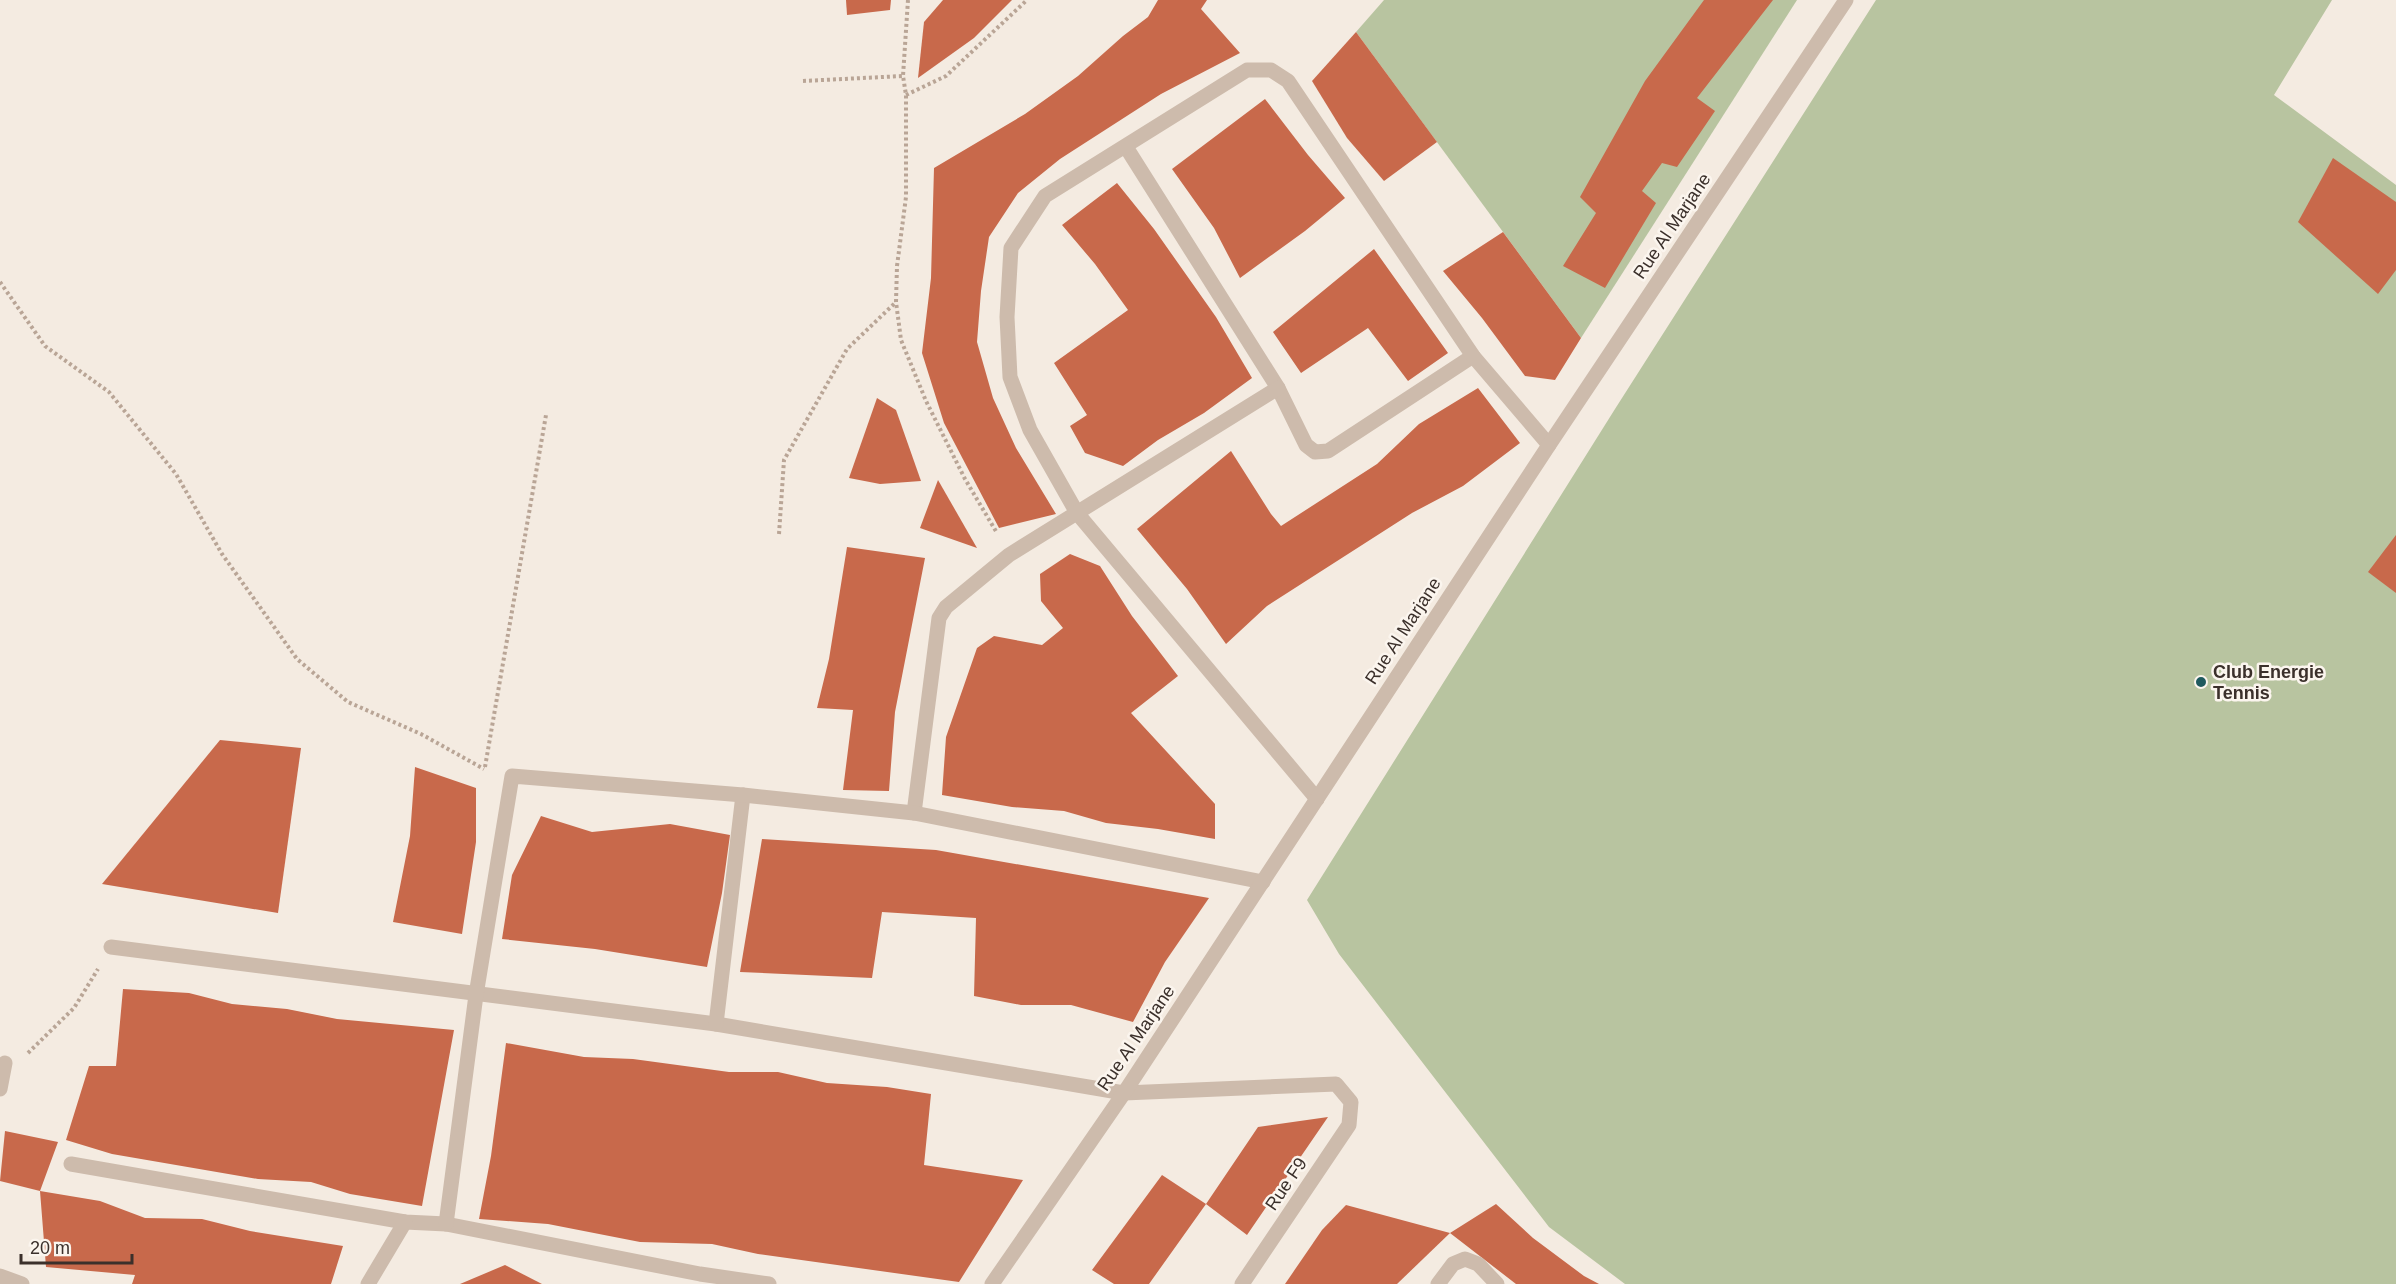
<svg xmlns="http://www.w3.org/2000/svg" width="2396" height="1284" viewBox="0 0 2396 1284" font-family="Arial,sans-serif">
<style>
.green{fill:#b8c4a0}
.building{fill:#c8694b}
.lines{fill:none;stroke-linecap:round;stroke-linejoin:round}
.path{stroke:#b9a596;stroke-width:4;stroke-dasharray:3 3;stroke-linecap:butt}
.minor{stroke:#cdbbac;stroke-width:15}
.tertiary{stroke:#cdbbac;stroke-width:15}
.poi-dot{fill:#1f5a5e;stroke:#fbf5ee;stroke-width:2}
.labels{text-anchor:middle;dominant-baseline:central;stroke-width:5;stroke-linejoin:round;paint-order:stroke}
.street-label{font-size:18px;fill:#3b302b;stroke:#fbf5ee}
.poi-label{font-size:18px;font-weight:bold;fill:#3b302b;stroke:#fbf5ee;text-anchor:start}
</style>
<rect width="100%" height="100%" fill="#f4ebe1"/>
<g class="green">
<polygon points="1384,0 1797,0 1581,338 1356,32"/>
<polygon points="1876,0 2332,0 2274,95 2396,185 2396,1284 1625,1284 1549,1227 1339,954 1307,900 1615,409"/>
</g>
<g class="building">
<polygon points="846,0 891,0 890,10 847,15"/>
<polygon points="943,0 1012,0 974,38 918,78 924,22"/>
<polygon points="1158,0 1207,0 1201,9 1240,53 1161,94 1060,159 1018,193 989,237 981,291 977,342 993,398 1016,448 1056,514 999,528 944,423 922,353 931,278 934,168 1025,114 1078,76 1123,36 1148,17"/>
<polygon points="1704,0 1773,0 1697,98 1715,111 1677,167 1662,163 1642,191 1656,203 1605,288 1563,266 1596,213 1580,197 1645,81"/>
<polygon points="1356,32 1437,142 1384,181 1347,138 1312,81"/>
<polygon points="1265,99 1308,155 1345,198 1305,231 1240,278 1214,228 1172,169"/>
<polygon points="2333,158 2396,202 2396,270 2378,294 2298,222"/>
<polygon points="1117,183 1154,229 1216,317 1252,378 1204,413 1158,440 1123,466 1085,453 1070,426 1087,415 1054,363 1128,310 1095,264 1062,225"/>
<polygon points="1503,232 1581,338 1555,380 1525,376 1482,318 1443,271"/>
<polygon points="1374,249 1448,353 1408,381 1368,328 1301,373 1273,332"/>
<polygon points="1478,388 1520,443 1463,486 1412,513 1267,606 1226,644 1187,589 1137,529 1231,451 1271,514 1281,526 1377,464 1419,424"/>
<polygon points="877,398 896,410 921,481 880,484 849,478"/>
<polygon points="938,480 977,548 920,528"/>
<polygon points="2396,535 2396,593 2368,572"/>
<polygon points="847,547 925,558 895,712 889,791 843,790 853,710 817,708 829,659"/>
<polygon points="1070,554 1100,566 1132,616 1178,676 1131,713 1215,804 1215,839 1158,829 1106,823 1064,811 1012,807 942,795 946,737 977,648 994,636 1042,645 1063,628 1041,601 1040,574"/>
<polygon points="220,740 301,748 278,913 102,884"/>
<polygon points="415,767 476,788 476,842 462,934 393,922 410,836"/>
<polygon points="541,816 592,832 670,824 730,835 722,893 707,967 595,949 502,939 512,875"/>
<polygon points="762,839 936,850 1209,898 1165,962 1133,1022 1071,1005 1021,1005 974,996 976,918 882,912 872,978 740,972"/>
<polygon points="123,989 189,993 232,1004 287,1009 337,1019 454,1030 422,1206 350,1194 311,1182 258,1179 112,1154 66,1140 89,1066 116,1066"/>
<polygon points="506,1043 584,1057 633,1059 729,1072 778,1072 827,1083 887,1087 931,1094 924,1165 1023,1180 959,1282 758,1254 712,1244 640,1242 548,1224 479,1219 491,1156"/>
<polygon points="1328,1117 1247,1235 1206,1204 1149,1284 1114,1284 1092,1270 1162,1175 1206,1204 1258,1127"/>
<polygon points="5,1131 58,1142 40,1191 100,1201 145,1218 202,1219 250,1231 343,1246 331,1284 132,1284 135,1275 46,1267 40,1191 0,1181"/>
<polygon points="1496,1204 1533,1238 1584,1276 1599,1284 1516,1284 1450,1233"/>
<polygon points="1346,1205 1450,1233 1397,1284 1285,1284 1322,1230"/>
<polygon points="505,1265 542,1284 460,1284"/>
</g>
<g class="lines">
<g class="path">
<polyline points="908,0 903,76 906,95 906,197 897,266 896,302 901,340 926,401 965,479 997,533"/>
<polyline points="803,81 903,76"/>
<polyline points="906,95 946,76 1027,0"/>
<polyline points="0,282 45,346 109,392 176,474 222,554 297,659 348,702 421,734 484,769"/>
<polyline points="779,534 784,460 847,349 895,303"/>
<polyline points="485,767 546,415"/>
<polyline points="28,1053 74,1008 98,969"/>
</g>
<g class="minor">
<polyline points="1126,147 1278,388 1306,445 1315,452 1328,451 1473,356"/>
<polyline points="1317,799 1077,513 1030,430 1010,377 1007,317 1011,248 1045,196 1247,70 1271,70 1288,81 1473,356 1549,445"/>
<polyline points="914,813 939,618 946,607 1009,555 1278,388"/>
<polyline points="111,947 716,1024 1124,1093 1336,1084 1351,1102 1349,1125 1242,1284"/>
<polyline points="716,1024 743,795"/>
<polyline points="0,1089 5,1063"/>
<polyline points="71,1164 405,1222 446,1224 700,1274 769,1284"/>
<polyline points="446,1224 476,995 512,776 743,795 914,813 1263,882"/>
<polyline points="0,1276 22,1284"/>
<polyline points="368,1284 405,1222"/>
<polyline points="1438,1284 1453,1264 1465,1259 1478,1264 1497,1284"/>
</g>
<polyline class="tertiary" points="992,1284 1124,1093 1549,445 1846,0"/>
</g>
<circle class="poi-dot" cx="2201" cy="682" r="6"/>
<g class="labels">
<g class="street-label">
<text transform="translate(1672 226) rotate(-56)">Rue Al Marjane</text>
<text transform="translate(1403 631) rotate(-57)">Rue Al Marjane</text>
<text transform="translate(1136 1038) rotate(-56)">Rue Al Marjane</text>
<text transform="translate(1286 1184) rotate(-56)">Rue F9</text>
</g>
<g class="poi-label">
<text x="2213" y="672">Club Energie<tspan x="2213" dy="21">Tennis</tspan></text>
</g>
</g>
<path d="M21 1254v9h111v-9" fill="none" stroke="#3b302b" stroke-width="3"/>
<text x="30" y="1254" font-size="18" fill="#3b302b" stroke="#fbf5ee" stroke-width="4.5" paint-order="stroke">20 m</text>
</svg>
